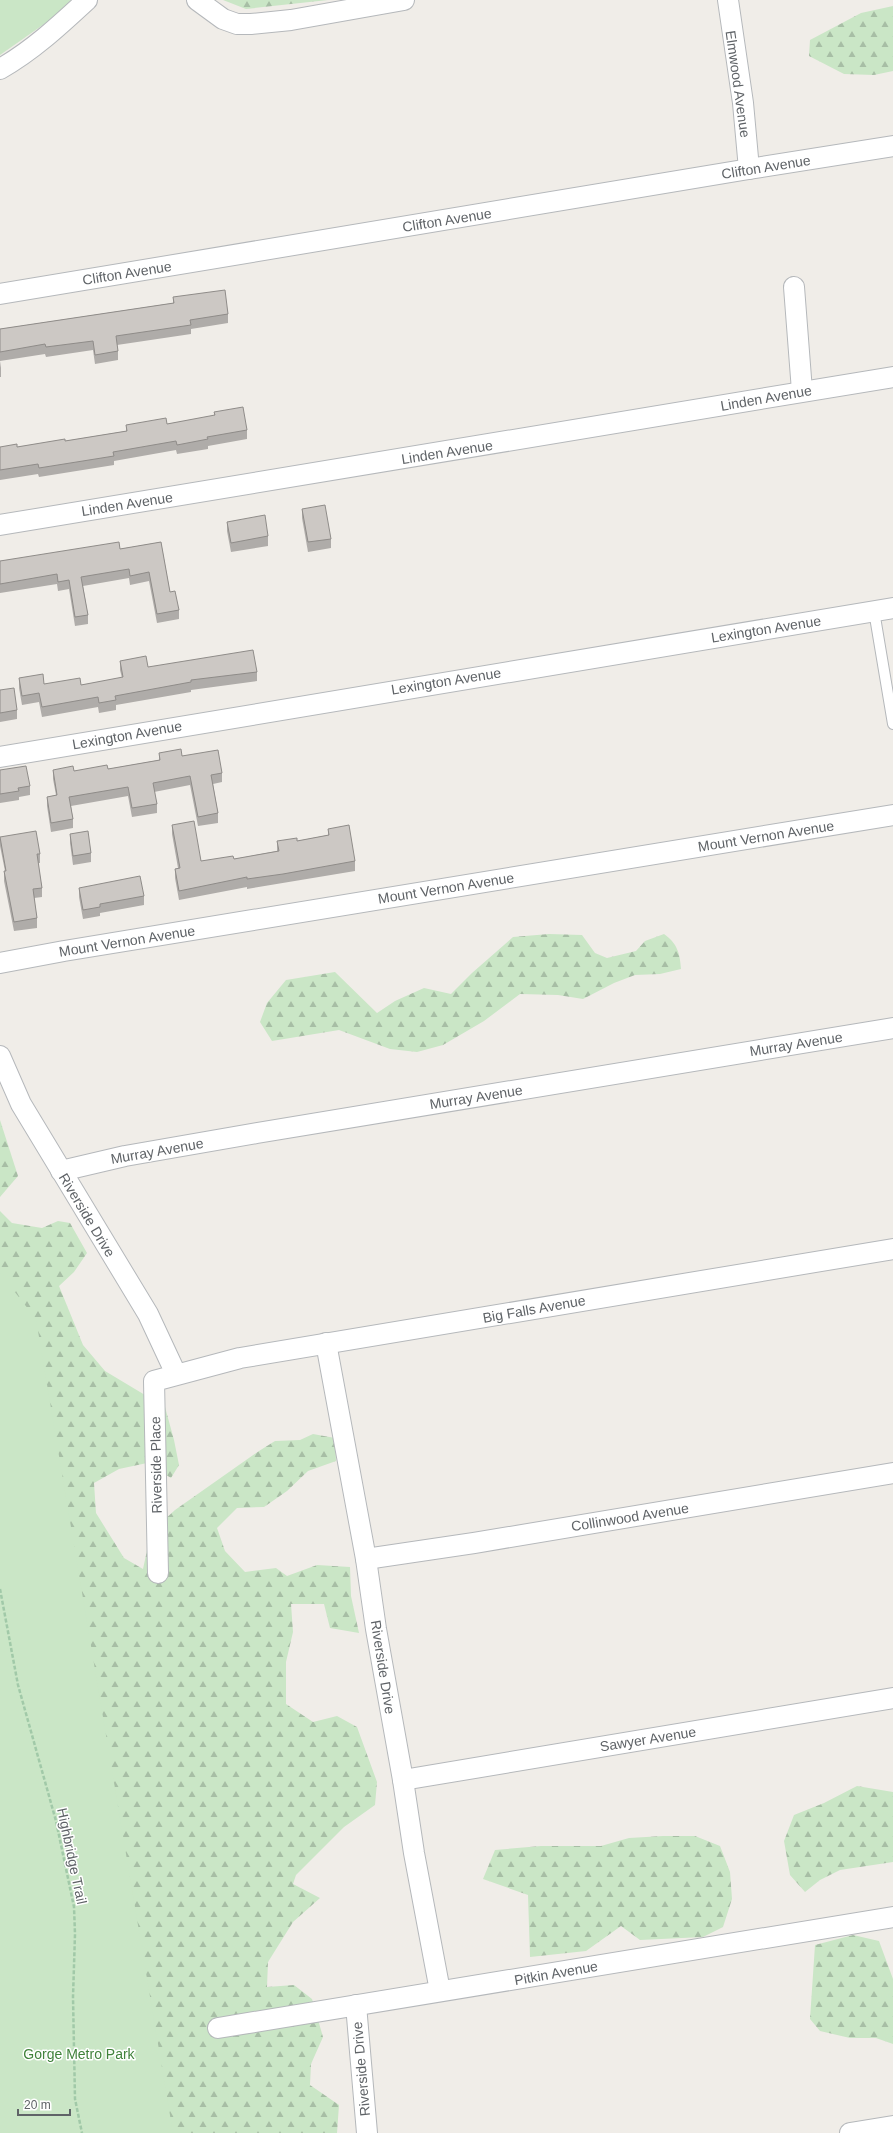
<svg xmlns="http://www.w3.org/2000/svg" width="893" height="2133" viewBox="0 0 893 2133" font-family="Helvetica,sans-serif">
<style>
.forest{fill:url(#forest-firs)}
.park{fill:#cae6c6}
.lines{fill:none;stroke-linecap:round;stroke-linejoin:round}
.service-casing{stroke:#b5b8bb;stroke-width:12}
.minor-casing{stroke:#b5b8bb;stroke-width:22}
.path{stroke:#a1c9a8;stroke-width:2.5;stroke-dasharray:4 2;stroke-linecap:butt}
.service{stroke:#fff;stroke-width:10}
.minor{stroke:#fff;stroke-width:20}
.wall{fill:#afaca9}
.building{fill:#ccc8c4;stroke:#8f8c89}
.labels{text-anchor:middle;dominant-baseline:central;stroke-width:3;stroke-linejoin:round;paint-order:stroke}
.street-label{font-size:14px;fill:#5f6367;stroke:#fff}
.park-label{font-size:14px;fill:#40823b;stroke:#fff}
</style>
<defs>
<pattern id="forest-firs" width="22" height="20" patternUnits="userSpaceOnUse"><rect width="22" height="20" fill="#cae6c6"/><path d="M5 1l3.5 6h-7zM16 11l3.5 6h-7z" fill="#a7bea5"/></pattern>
</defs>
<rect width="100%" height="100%" fill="#f0ede8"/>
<g class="forest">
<polygon points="223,0 328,0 246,9"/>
<polygon points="893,6 893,71 874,75 844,74 809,56 810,40 861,13"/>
<path d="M549 934 582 935 595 953 607 958 636 951 645 941 664 934C677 943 680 953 681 969L660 974 635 975 614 983 583 999 558 995 520 994 484 1021 443 1045 417 1052 390 1049 339 1030 272 1041 260 1022 267 1003 286 980 335 972 377 1013 395 1001 424 988 451 994 472 973 513 937Z"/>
<polygon points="0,1120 18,1176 0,1197"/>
<polygon points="0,1211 12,1223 42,1228 58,1221 70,1223 87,1253 74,1272 59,1286 83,1345 105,1371 165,1407 174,1440 179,1465 171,1478 147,1463 119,1469 94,1483 96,1513 124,1558 143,1569 151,1532 175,1510 259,1451 275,1441 300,1440 313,1434 335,1438 336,1461 308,1471 287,1491 264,1507 237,1508 217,1528 225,1551 245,1572 276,1568 287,1576 317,1565 350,1567 351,1596 359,1633 330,1628 324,1604 291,1604 293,1632 286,1662 286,1704 313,1722 337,1716 357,1727 377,1782 375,1805 344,1827 296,1875 293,1884 320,1898 293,1922 268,1962 267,1987 294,1985 312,1999 323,2037 311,2064 310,2085 339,2105 337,2133 99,2133 0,1496"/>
<polygon points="857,1786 893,1792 893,1862 840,1870 820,1880 805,1892 790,1875 784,1841 794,1815 824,1803"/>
<polygon points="663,1836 695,1836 720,1846 730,1872 732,1899 723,1927 703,1937 640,1940 621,1926 586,1951 530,1957 528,1895 483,1879 495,1850 541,1846 601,1846 629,1838"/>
<polygon points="853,1935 879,1941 893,1979 893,2044 876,2038 850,2038 820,2031 810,2019 815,1945"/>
</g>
<g class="park">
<polygon points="0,0 71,0 57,15 0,55"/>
<polygon points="0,1273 36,1319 173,2133 0,2133"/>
</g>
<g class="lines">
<g class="service-casing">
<polyline id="service" points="874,611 893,724"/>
</g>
<g class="minor-casing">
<g id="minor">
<polyline points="197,0 223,19 237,24 251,24 291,20 404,0"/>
<polyline points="728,0 743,103 749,169"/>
<path d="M0 69C32 51 60 25 87 0"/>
<polyline points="794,287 802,391"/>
<polyline points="0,294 749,169 893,146"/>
<polyline points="0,525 893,377"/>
<polyline points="0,757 893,608"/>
<polyline points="0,963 64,951 893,815"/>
<polyline points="0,1056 21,1104 148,1314 176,1374"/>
<polyline points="61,1171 125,1156 257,1133 893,1028"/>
<polyline points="326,1343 366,1559 376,1629 403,1780 414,1853 440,1991"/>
<polyline points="366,1559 474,1543 893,1473"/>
<polyline points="158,1573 154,1381 240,1358 893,1249"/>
<polyline points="403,1780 893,1698"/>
<polyline points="356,2005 367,2133"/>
<polyline points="218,2028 893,1917"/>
<polyline points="850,2133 893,2126"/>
</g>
</g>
<polyline class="path" points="0,1589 18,1685 56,1821 74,1907 75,1934 73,1997 75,2099 82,2133"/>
<use href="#service" class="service"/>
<use href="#minor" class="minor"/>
</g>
<g class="wall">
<polygon points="173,297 228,314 228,323 191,329 191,334 117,345 118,351 118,360 95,364 93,350 46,357 45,354 0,361 0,329 173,303"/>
<polygon points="0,361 1,368 1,377 0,377"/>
<polygon points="214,412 247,430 247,439 208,446 208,449 177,454 176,450 114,461 114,465 39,477 38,474 0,480 0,447 17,447 65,441 126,431 126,425 167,424 214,416"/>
<polygon points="302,509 331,539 331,548 308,552 302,518"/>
<polygon points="227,522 268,536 268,546 231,552 227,531"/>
<polygon points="161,542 170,592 179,610 179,619 157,623 149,581 130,585 129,578 83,586 88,615 88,624 75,626 69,589 58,591 57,584 0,593 0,561 120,549"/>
<polygon points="120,661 148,667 257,672 257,681 191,690 191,692 116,705 116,710 99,713 98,707 42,717 39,702 22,705 19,688 19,678 44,684 81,685 122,678 120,670"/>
<polygon points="0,690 17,710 17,719 0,722"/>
<polygon points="159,753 182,756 222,773 222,782 213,784 218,813 218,823 198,826 190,785 154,792 157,804 157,813 132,817 128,796 71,806 73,819 73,828 51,832 47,806 47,797 56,795 53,779 53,770 74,771 108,769 159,760"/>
<polygon points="0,770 30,786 30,795 19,797 19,800 0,803"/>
<polygon points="172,825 201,861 234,859 277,851 277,841 297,841 328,835 328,829 355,861 355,871 247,889 247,887 179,900 175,878 175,869 178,868 172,834"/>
<polygon points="70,834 91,853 91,862 73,865 70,843"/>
<polygon points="0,837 40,854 40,863 38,863 42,888 42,897 34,898 37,918 37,928 14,931 4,881 4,871 5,871 0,846"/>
<polygon points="79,888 144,896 144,905 100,913 100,916 83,919 79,897"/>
</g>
<g class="building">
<polygon points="225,290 228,314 190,320 191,325 116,336 118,351 95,355 93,341 46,347 45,344 0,352 0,329 174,303 173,297"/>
<polygon points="243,407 247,430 207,437 208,439 177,445 176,441 113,452 114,456 39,468 38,464 0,470 0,447 17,444 17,447 65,439 65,441 127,431 126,425 166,418 167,424 215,415 214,412"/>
<polygon points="325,505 331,539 308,542 302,509"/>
<polygon points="265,515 268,536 231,543 227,522"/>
<polygon points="119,542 120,549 161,542 170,592 175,591 179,610 157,614 149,572 130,576 129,569 81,577 88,615 75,617 69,580 58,582 57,574 0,584 0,561"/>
<polygon points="253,650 257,672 191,680 191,682 115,696 116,700 99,703 98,697 42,707 39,693 22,696 19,678 43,674 44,684 80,678 81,685 123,677 120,661 146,656 148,667"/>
<polygon points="14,688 17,710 0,713 0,690"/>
<polygon points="181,749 182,756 218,750 222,773 211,775 218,813 198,817 190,776 153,783 157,804 132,808 128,787 69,797 73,819 51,823 47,797 57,795 53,770 73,766 74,771 107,765 108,769 160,760 159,753"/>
<polygon points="26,766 30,786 18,788 19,791 0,794 0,770"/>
<polygon points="194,821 201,861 233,856 234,859 279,851 277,841 297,838 297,841 329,835 328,829 349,825 355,861 283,874 247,879 247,877 179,891 175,869 180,868 172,825"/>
<polygon points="36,831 40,854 37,854 42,888 33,889 37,918 14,922 4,871 6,871 0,837"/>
<polygon points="88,831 91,853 73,856 70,834"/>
<polygon points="140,876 144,896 100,904 100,907 83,910 79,888"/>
</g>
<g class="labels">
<g class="street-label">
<text transform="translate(738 84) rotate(82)">Elmwood Avenue</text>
<text transform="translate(766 167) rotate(-9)">Clifton Avenue</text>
<text transform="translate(447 220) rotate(-9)">Clifton Avenue</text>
<text transform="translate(127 273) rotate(-9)">Clifton Avenue</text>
<text transform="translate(766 398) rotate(-10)">Linden Avenue</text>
<text transform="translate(447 452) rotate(-9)">Linden Avenue</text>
<text transform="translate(127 504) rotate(-9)">Linden Avenue</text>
<text transform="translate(766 629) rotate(-9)">Lexington Avenue</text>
<text transform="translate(446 681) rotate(-9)">Lexington Avenue</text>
<text transform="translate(127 735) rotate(-10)">Lexington Avenue</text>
<text transform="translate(766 836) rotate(-9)">Mount Vernon Avenue</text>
<text transform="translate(446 888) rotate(-9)">Mount Vernon Avenue</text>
<text transform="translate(127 941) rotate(-9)">Mount Vernon Avenue</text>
<text transform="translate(796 1044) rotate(-9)">Murray Avenue</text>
<text transform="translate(476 1097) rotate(-9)">Murray Avenue</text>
<text transform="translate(157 1151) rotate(-10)">Murray Avenue</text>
<text transform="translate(87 1215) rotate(59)">Riverside Drive</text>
<text transform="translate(534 1309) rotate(-10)">Big Falls Avenue</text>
<text transform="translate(156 1465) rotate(-91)">Riverside Place</text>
<text transform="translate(630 1517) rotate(-9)">Collinwood Avenue</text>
<text transform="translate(383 1667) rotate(81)">Riverside Drive</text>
<text transform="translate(648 1739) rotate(-9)">Sawyer Avenue</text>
<text transform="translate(72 1856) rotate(78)">Highbridge Trail</text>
<text transform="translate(556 1973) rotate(-10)">Pitkin Avenue</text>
<text transform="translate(361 2069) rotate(-95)">Riverside Drive</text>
</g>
<g class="park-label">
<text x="79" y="2054">Gorge Metro Park</text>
</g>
</g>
<path d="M18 2109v6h52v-6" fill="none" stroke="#5f6367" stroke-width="2"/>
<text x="24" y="2109" font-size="12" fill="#5f6367" stroke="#ffffff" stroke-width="3" paint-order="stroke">20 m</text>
</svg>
